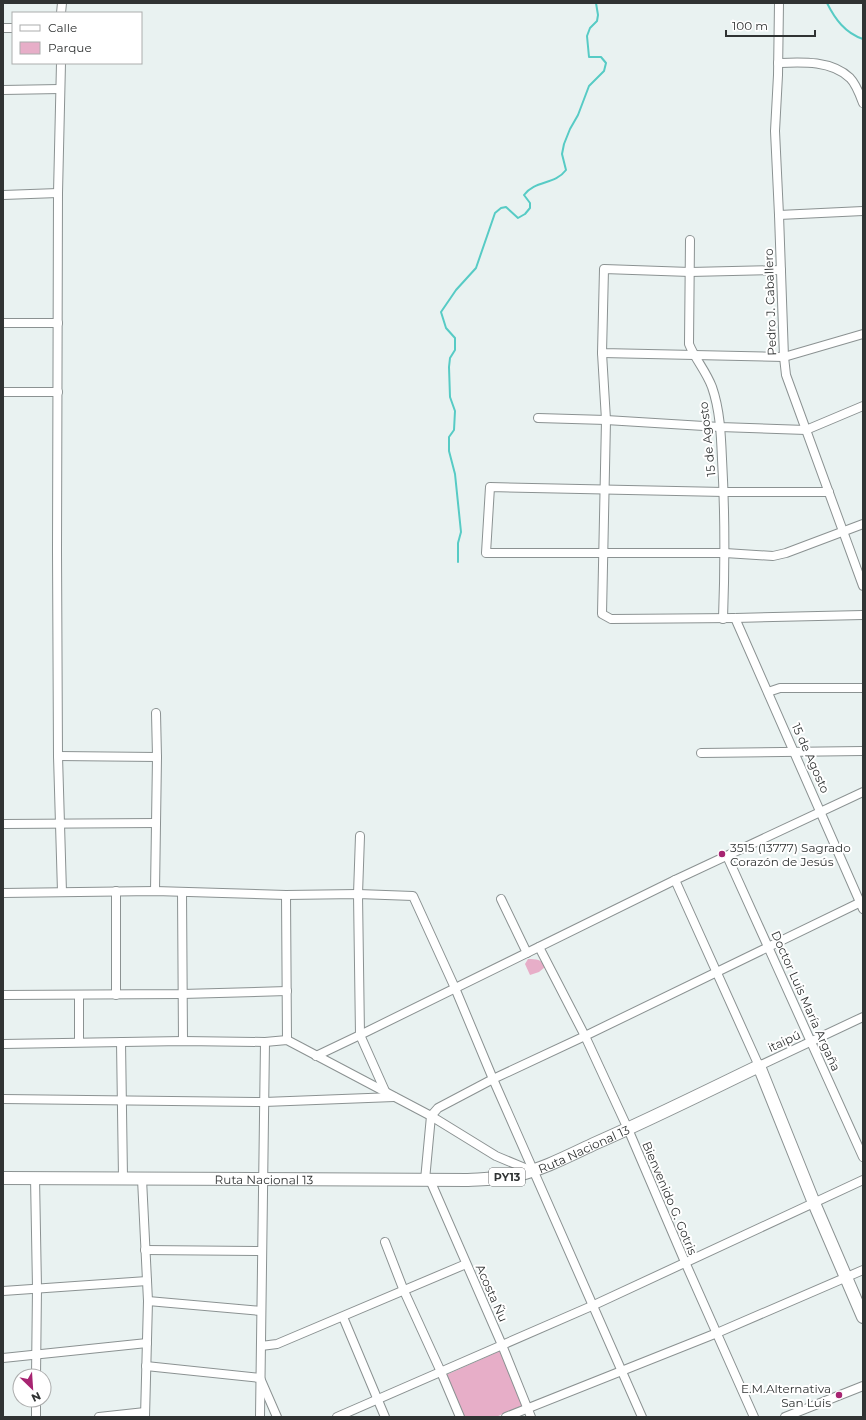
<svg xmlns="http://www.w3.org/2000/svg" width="866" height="1420" viewBox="0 0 866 1420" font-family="Montserrat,sans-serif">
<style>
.green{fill:#e7aec8}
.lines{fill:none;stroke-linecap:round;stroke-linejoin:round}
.stream{stroke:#57cbc5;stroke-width:2}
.minor-casing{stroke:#8b9292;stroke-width:10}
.highway-casing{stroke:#8b9292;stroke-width:14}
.minor{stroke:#fff;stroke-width:8}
.highway{stroke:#fff;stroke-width:12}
.poi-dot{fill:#a72471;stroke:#fff;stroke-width:1.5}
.labels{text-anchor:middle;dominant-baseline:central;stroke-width:4;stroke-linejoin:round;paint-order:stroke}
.shield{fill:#fff;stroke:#6e7070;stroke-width:1}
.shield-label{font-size:11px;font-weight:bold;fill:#303333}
.street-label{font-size:12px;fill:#303333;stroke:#fff}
.poi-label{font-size:12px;fill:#303333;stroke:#fff;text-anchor:start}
</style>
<rect width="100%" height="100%" fill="#e9f2f1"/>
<g class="green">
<path d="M528 959C536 959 542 959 545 967L539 972 530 975 525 964Z"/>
<polygon points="500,1351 523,1405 496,1417 464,1417 446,1375"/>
</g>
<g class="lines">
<g class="stream">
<path d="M827 3C835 19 845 33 863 39"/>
<path d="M458 562V543L461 532 455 474 449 451V437L454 430 455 411 450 397 449 367 450 358 455 350V338L446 328 441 312 456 290 476 268 495 213 501 208 506 207 518 218 525 214 530 208V203L524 195C535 180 555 185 566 170L562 154 564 144 570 129 578 115 589 86 604 71 606 63 601 57H589L587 36 590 28 597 21 598 15 596 3"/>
</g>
<g class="minor-casing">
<g id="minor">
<polyline points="779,3 778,75 775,131 779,215 784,357 786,375 863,586"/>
<polyline points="61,13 62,3"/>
<polyline points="3,28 13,28"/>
<polyline points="61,63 58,193 57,551 58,756 62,892"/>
<path d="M778 63C801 62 831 60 850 78 856 84 860 95 863 103"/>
<polyline points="3,90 60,89"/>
<polyline points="3,195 58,193"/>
<polyline points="779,215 863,211"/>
<path d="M690 240 689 344C695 359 706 371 712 387 720 410 721 435 722 459 725 512 725 565 723 619"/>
<polyline points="781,270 690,272 604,269 602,353 784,357 863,334"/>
<polyline points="3,323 58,323"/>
<polyline points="602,353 606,420 602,614 611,619 735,618 863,615"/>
<polyline points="3,392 58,392"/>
<polyline points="538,418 606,420 720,427 806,430 863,406"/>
<polyline points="829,492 724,492 490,487 486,553 725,553 773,556 786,553 863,524"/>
<polyline points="735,618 863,909"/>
<polyline points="768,692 780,688 863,688"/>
<polyline points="701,753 863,751"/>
<polyline points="58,756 157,757"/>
<polyline points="3,824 156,823"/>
<polyline points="360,836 358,894 360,1035 385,1091"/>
<polyline points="727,856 863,1157"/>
<polyline points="675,880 759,1066 863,1017"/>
<polyline points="155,891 157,757 156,713"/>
<polyline points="182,892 183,1041"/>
<polyline points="3,893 155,891 286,895 358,894 413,896 455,988 493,1079 642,1417"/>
<polyline points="286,895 287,1040"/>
<polyline points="501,899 527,953"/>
<polyline points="539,947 585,1036 628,1129 685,1262 754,1417"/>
<polyline points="3,995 182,994 287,991"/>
<polyline points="116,995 116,891"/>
<polyline points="79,1042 79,995"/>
<polyline points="121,1042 123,1178"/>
<polyline points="3,1044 183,1041 265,1042 287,1040 431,1116 496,1156 532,1171"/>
<polyline points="316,1056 360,1035 675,880 863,792"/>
<polyline points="3,1099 264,1102 394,1097"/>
<polyline points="35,1177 37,1288 36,1376"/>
<polyline points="142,1179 148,1301 145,1417"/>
<polyline points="425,1180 431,1116 438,1108 493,1079 585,1036 863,901"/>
<polyline points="430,1180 502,1345 531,1417"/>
<polyline points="385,1242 404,1291 441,1372 460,1417"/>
<polyline points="145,1250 262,1251"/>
<polyline points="3,1291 147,1281"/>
<polyline points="148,1301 261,1311"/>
<polyline points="343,1317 385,1417"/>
<polyline points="261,1346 277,1344 466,1264"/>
<polyline points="3,1358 147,1343"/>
<polyline points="146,1366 260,1378 277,1417"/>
<polyline points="36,1417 36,1400"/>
<polyline points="99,1417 145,1412"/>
<polyline points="260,1417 265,1042"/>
<polyline points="337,1417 594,1305 863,1180"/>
<polyline points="506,1417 717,1333 863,1270"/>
<polyline points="785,1417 863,1386"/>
</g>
</g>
<g class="highway-casing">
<g id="highway">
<path id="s1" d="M3 1178 468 1180C484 1179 501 1179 517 1175 544 1169 570 1155 596 1143 651 1119 705 1092 759 1066L814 1203 863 1317"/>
</g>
</g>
<use href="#minor" class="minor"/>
<use href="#highway" class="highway"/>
</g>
<g class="poi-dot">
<circle cx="722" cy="854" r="4"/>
<circle cx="839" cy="1395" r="4"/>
</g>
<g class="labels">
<rect class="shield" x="489" y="1168" width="36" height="18" rx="3"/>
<g class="shield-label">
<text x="507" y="1177">PY13</text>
</g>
<g class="street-label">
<text transform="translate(770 302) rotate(-92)">Pedro J. Caballero</text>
<text transform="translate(707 439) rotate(-96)">15 de Agosto</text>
<text transform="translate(811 758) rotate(66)">15 de Agosto</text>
<text transform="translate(806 1001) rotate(66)">Doctor Luis María Argaña</text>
<text transform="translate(784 1041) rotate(-25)">itaipú</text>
<text stroke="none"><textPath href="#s1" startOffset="586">Ruta Nacional 13</textPath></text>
<text stroke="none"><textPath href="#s1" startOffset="261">Ruta Nacional 13</textPath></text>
<text transform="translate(670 1198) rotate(67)">Bienvenido G. Gotris</text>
<text transform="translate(492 1293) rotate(66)">Acosta Ñu</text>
</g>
<g class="poi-label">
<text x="730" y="847">3515 (13777) Sagrado<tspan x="730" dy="14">Corazón de Jesús</tspan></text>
<text x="831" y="1388" text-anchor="end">E.M.Alternativa<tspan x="831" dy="14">San Luis</tspan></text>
</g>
</g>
<rect width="866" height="1420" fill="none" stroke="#303333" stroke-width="8"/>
<rect x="12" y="12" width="130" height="52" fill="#ffffff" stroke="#acadad"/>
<rect x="20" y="25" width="20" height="6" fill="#ffffff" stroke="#acadad"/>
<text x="48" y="32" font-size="12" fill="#303333">Calle</text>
<rect x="20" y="42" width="20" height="12" fill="#e7aec8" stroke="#acadad"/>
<text x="48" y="52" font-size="12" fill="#303333">Parque</text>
<g transform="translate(32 1388) rotate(155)"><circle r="19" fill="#ffffff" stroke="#acadad"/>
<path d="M0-3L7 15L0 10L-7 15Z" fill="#a72471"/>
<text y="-6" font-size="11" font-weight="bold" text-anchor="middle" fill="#303333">N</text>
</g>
<path d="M726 30v6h89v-6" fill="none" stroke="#303333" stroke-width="2"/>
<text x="732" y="30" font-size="12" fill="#303333" stroke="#ffffff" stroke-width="3" paint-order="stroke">100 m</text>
</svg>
